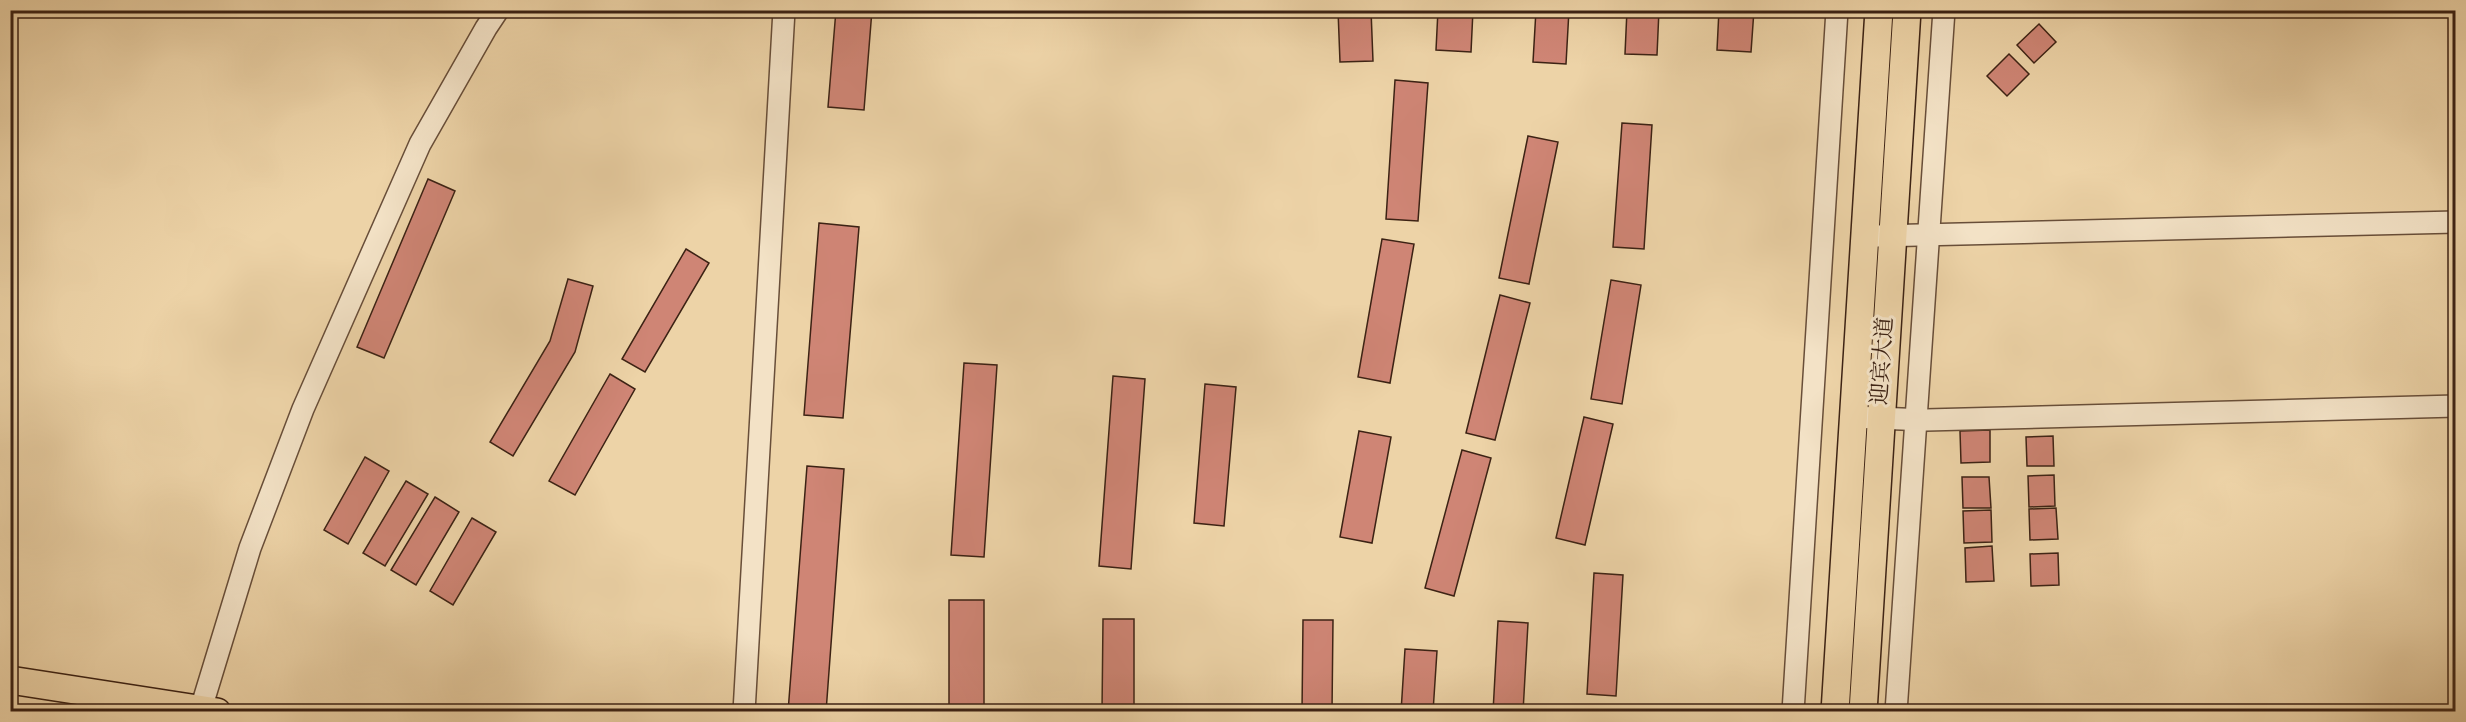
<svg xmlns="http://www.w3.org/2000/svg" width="2466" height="722" viewBox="0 0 2466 722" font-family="'Sorts Mill Goudy','Noto Serif SC',serif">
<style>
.building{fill:#cf8575;stroke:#3c2214;stroke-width:1.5}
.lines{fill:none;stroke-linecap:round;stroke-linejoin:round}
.minor-casing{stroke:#684e39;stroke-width:24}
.major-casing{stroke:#3c2214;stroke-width:30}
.minor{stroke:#f3e2c6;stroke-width:21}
.major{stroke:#edd3a7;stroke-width:27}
.labels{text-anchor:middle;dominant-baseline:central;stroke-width:6;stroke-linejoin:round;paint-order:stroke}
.street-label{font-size:22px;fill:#3c2214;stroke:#f3e2c6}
</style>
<rect width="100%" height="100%" fill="#edd3a7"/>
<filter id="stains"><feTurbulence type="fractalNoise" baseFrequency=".00333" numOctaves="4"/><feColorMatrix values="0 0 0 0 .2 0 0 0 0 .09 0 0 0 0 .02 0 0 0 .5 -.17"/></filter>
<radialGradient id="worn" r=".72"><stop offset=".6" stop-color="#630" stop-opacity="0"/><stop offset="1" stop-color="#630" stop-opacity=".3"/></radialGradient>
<g class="building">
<polygon points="836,10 872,10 864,110 828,107"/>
<polygon points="1338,10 1371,10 1373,61 1340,62"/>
<polygon points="1438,10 1473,10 1471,52 1436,50"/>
<polygon points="1536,10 1569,10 1566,64 1533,62"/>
<polygon points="1627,10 1659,10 1657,55 1625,54"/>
<polygon points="1719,10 1754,10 1751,52 1717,50"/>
<polygon points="2039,24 2056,42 2034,63 2017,45"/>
<polygon points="2009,54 2029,74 2007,96 1987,76"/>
<polygon points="1395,80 1428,83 1418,221 1386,219"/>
<polygon points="1622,123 1652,125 1644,249 1613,247"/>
<polygon points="1528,136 1558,142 1529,284 1499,278"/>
<polygon points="428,179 455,191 384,358 357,347"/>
<polygon points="819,223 859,227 843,418 804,415"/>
<polygon points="1382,239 1414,244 1390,383 1358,377"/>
<polygon points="686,249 709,263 645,372 622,359"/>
<polygon points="568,279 593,286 575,352 513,456 490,442 550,341"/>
<polygon points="1611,280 1641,285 1622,404 1591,399"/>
<polygon points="1500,295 1530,303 1495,440 1466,433"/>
<polygon points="964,363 997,365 984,557 951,555"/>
<polygon points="610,374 635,389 575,495 549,481"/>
<polygon points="1113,376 1145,379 1131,569 1099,566"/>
<polygon points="1205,384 1236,387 1224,526 1194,523"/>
<polygon points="1584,417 1613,424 1585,545 1556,538"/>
<polygon points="1990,430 1990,462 1961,463 1960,431"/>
<polygon points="1359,431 1391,437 1372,543 1340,537"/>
<polygon points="2053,436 2054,466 2027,466 2026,437"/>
<polygon points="1462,450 1491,458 1454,596 1425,588"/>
<polygon points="365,457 389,471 348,544 324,530"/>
<polygon points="807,466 844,469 826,712 788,712"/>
<polygon points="2054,475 2055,506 2029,507 2028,476"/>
<polygon points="1962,477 1989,477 1991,508 1963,508"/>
<polygon points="406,481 428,494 385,566 363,553"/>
<polygon points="435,497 459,512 416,585 391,570"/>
<polygon points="2056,508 2058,539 2030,540 2029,509"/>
<polygon points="1991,510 1992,542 1964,543 1963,511"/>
<polygon points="472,518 496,532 453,605 430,591"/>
<polygon points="1992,546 1994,581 1966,582 1965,548"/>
<polygon points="2058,553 2059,585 2031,586 2030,554"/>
<polygon points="1594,573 1623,575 1616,696 1587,694"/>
<rect x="949" y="600" width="35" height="112"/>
<polygon points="1103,619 1134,619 1134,712 1102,712"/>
<polygon points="1303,620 1333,620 1332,712 1302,712"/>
<polygon points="1498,621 1528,623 1523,712 1493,712"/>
<polygon points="1405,649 1437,651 1433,712 1401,712"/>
</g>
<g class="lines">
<g class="minor-casing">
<g id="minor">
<polyline points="1877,236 2456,222"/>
<polyline points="1852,417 1926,420 2456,406"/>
<polyline points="200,712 250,548 303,409 420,144 486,28 498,10"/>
<polyline points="744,712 784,10"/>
<polyline points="1793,712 1837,10"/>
<polyline points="1896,712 1944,10"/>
</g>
</g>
<g class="major-casing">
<g id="major">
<polyline points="10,680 217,712"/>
<polyline points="1835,712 1879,10"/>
<polyline points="1863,712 1907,10"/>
</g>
</g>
<use href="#minor" class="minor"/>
<use href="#major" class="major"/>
</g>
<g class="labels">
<g class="street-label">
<text transform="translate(1884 361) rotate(-86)">迎宾大道</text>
</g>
</g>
<rect width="2466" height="722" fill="none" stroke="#edd3a7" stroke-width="36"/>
<rect x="12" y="12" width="2442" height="698" fill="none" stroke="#3c2214" stroke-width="3"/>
<rect x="18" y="18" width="2430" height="686" fill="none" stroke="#3c2214" stroke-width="1.5"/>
<rect width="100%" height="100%" filter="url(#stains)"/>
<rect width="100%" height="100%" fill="url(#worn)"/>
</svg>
